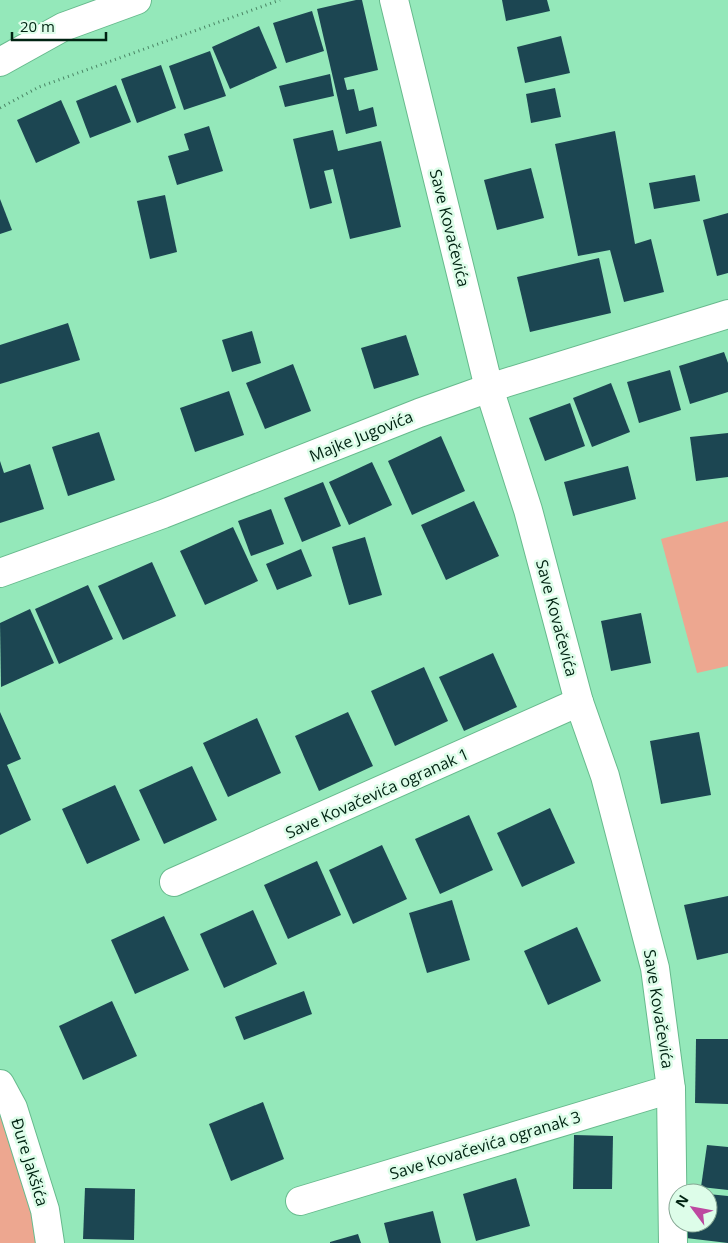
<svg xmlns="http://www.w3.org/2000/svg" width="728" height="1243" viewBox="0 0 728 1243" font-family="'Open Sans',sans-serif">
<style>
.green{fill:#eda790}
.building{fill:#1c4652}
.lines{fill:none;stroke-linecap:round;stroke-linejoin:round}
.minor-casing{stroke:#67ba8d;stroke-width:30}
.major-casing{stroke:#67ba8d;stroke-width:30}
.path{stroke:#498464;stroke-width:3;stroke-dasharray:1 4;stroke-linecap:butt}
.minor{stroke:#fff;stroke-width:28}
.major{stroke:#fff;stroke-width:28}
.labels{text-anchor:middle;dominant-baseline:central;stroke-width:5;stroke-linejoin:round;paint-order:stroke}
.street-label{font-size:16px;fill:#002312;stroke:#ddfde9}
</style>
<rect width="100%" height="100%" fill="#94e8ba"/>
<g class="green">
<polygon points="728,521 728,666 697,673 661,539"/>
<polygon points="0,1110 13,1136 39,1243 0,1243"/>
</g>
<g class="building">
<polygon points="356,0 362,0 378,70 344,78 347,90 354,89 359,111 373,107 377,126 346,134 317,9"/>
<polygon points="502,0 547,0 550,11 506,21"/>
<polygon points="312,11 324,51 286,63 273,23"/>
<polygon points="259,26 277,68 230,89 212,47"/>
<polygon points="561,36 570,73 525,83 517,47"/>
<polygon points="210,51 226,96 184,110 169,66"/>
<polygon points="161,65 176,108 137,123 121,79"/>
<polygon points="330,74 334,96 285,107 279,86"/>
<polygon points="116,85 131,122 90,138 76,101"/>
<polygon points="555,88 561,117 531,123 526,94"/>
<polygon points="61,100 80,143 36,163 17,120"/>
<polygon points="209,126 223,171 177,185 168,156 189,150 184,134"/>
<polygon points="333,130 338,151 381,141 401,227 350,239 333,169 324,171 332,203 310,209 293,139"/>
<polygon points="615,131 635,244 651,239 664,292 624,302 610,250 578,256 555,144"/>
<polygon points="531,168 544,218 497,230 484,180"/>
<polygon points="695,175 700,201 654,209 649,183"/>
<polygon points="165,195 177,252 150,259 137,201"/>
<polygon points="0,199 12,230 0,234"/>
<polygon points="728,213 728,273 717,276 703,220"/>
<polygon points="599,258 611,313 530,332 517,277"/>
<polygon points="68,323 80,360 0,384 0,345"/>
<polygon points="252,331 261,363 232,372 222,340"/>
<polygon points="406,335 419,375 374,389 361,348"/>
<polygon points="724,352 728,363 728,392 690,404 679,366"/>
<polygon points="293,364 311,411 265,429 246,383"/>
<polygon points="670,370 681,410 639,423 627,382"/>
<polygon points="611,383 630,432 592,447 573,398"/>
<polygon points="229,391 244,435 195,452 180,408"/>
<polygon points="570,403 585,446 545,461 529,418"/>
<polygon points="99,432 115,480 68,496 52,447"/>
<polygon points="728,433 728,477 696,481 690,437"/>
<polygon points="441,436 465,491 412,515 388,461"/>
<polygon points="0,461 4,473 30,464 44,509 0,523"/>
<polygon points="372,462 392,505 349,525 329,482"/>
<polygon points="628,466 636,499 573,516 564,482"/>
<polygon points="323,482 341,526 302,542 284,498"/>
<polygon points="474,501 499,556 446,580 421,525"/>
<polygon points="271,509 284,544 251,556 238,521"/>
<polygon points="233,527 258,581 205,605 180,551"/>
<polygon points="365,537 382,595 349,605 332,547"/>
<polygon points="301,549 312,576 277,590 266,564"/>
<polygon points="152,562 176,616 123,640 98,586"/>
<polygon points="88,585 113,639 59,664 35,609"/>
<polygon points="30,609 54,663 1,687 0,623"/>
<polygon points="641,613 651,663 611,671 601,621"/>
<polygon points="493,653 517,707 464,731 439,677"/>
<polygon points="424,667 448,721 395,746 371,691"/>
<polygon points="0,712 21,759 7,765 31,820 0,835"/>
<polygon points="348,712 373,766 319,791 295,736"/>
<polygon points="257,718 281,773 228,797 203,743"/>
<polygon points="699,732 711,795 661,804 650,741"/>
<polygon points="192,766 217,820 164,844 139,790"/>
<polygon points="115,785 140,840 87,864 62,809"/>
<polygon points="550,808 575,863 522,887 497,833"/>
<polygon points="469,815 493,870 440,894 415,839"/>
<polygon points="382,845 407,899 353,924 329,870"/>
<polygon points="317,861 341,915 288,939 264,885"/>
<polygon points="728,896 728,953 697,960 684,905"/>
<polygon points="452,900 470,960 427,973 409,913"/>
<polygon points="253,910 277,964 224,988 200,934"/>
<polygon points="164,916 189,970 135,994 111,940"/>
<polygon points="577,927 601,981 548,1005 524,951"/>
<polygon points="304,991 312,1014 244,1040 235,1017"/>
<polygon points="112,1001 137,1056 83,1080 59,1026"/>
<polygon points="696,1039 728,1039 728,1104 695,1103"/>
<polygon points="263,1102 284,1159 231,1181 209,1124"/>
<polygon points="574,1135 613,1136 612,1189 573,1189"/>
<polygon points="707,1145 728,1147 728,1190 701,1187"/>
<polygon points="516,1178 530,1226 476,1241 463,1194"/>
<polygon points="85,1188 135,1189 134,1240 83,1239"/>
<polygon points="708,1194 728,1196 728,1243 686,1238 688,1223 708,1223"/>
<polygon points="433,1211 441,1243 389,1243 384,1223"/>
<polygon points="358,1234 361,1243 330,1243 330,1242"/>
</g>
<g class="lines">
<g class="minor-casing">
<g id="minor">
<polyline points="394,0 489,388 528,510 579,702 605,776 655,968 671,1089 673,1243"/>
<polyline points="0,573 163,514 419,413 489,388 728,314"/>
<polyline points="174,882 579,702"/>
<polyline points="0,1084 13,1108 45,1210 50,1243"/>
<polyline points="300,1201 671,1089"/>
</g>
</g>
<g class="major-casing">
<polyline id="major" points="0,62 63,27 137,0"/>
</g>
<polyline class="path" points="0,108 39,87 280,0"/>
<use href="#minor" class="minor"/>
<use href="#major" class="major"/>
</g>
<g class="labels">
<g class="street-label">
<text transform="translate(450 228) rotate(76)">Save Kovačevića</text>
<text transform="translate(361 436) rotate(-22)">Majke Jugovića</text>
<text transform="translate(557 618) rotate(75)">Save Kovačevića</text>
<text transform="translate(377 793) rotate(-24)">Save Kovačevića ogranak 1</text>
<text transform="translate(659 1009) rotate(81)">Save Kovačevića</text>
<text transform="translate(485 1145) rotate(-17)">Save Kovačevića ogranak 3</text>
<text transform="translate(30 1162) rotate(73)">Đure Jakšića</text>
</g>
</g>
<g transform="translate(693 1208) rotate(302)"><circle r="24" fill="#ddfde9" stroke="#85a693"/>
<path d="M0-4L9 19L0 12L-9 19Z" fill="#bd48a0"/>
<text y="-8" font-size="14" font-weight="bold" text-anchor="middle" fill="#002312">N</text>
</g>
<path d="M12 32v8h94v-8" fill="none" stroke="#002312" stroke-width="2.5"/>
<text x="20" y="32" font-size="15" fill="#002312" stroke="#ddfde9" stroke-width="4" paint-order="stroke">20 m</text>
</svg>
